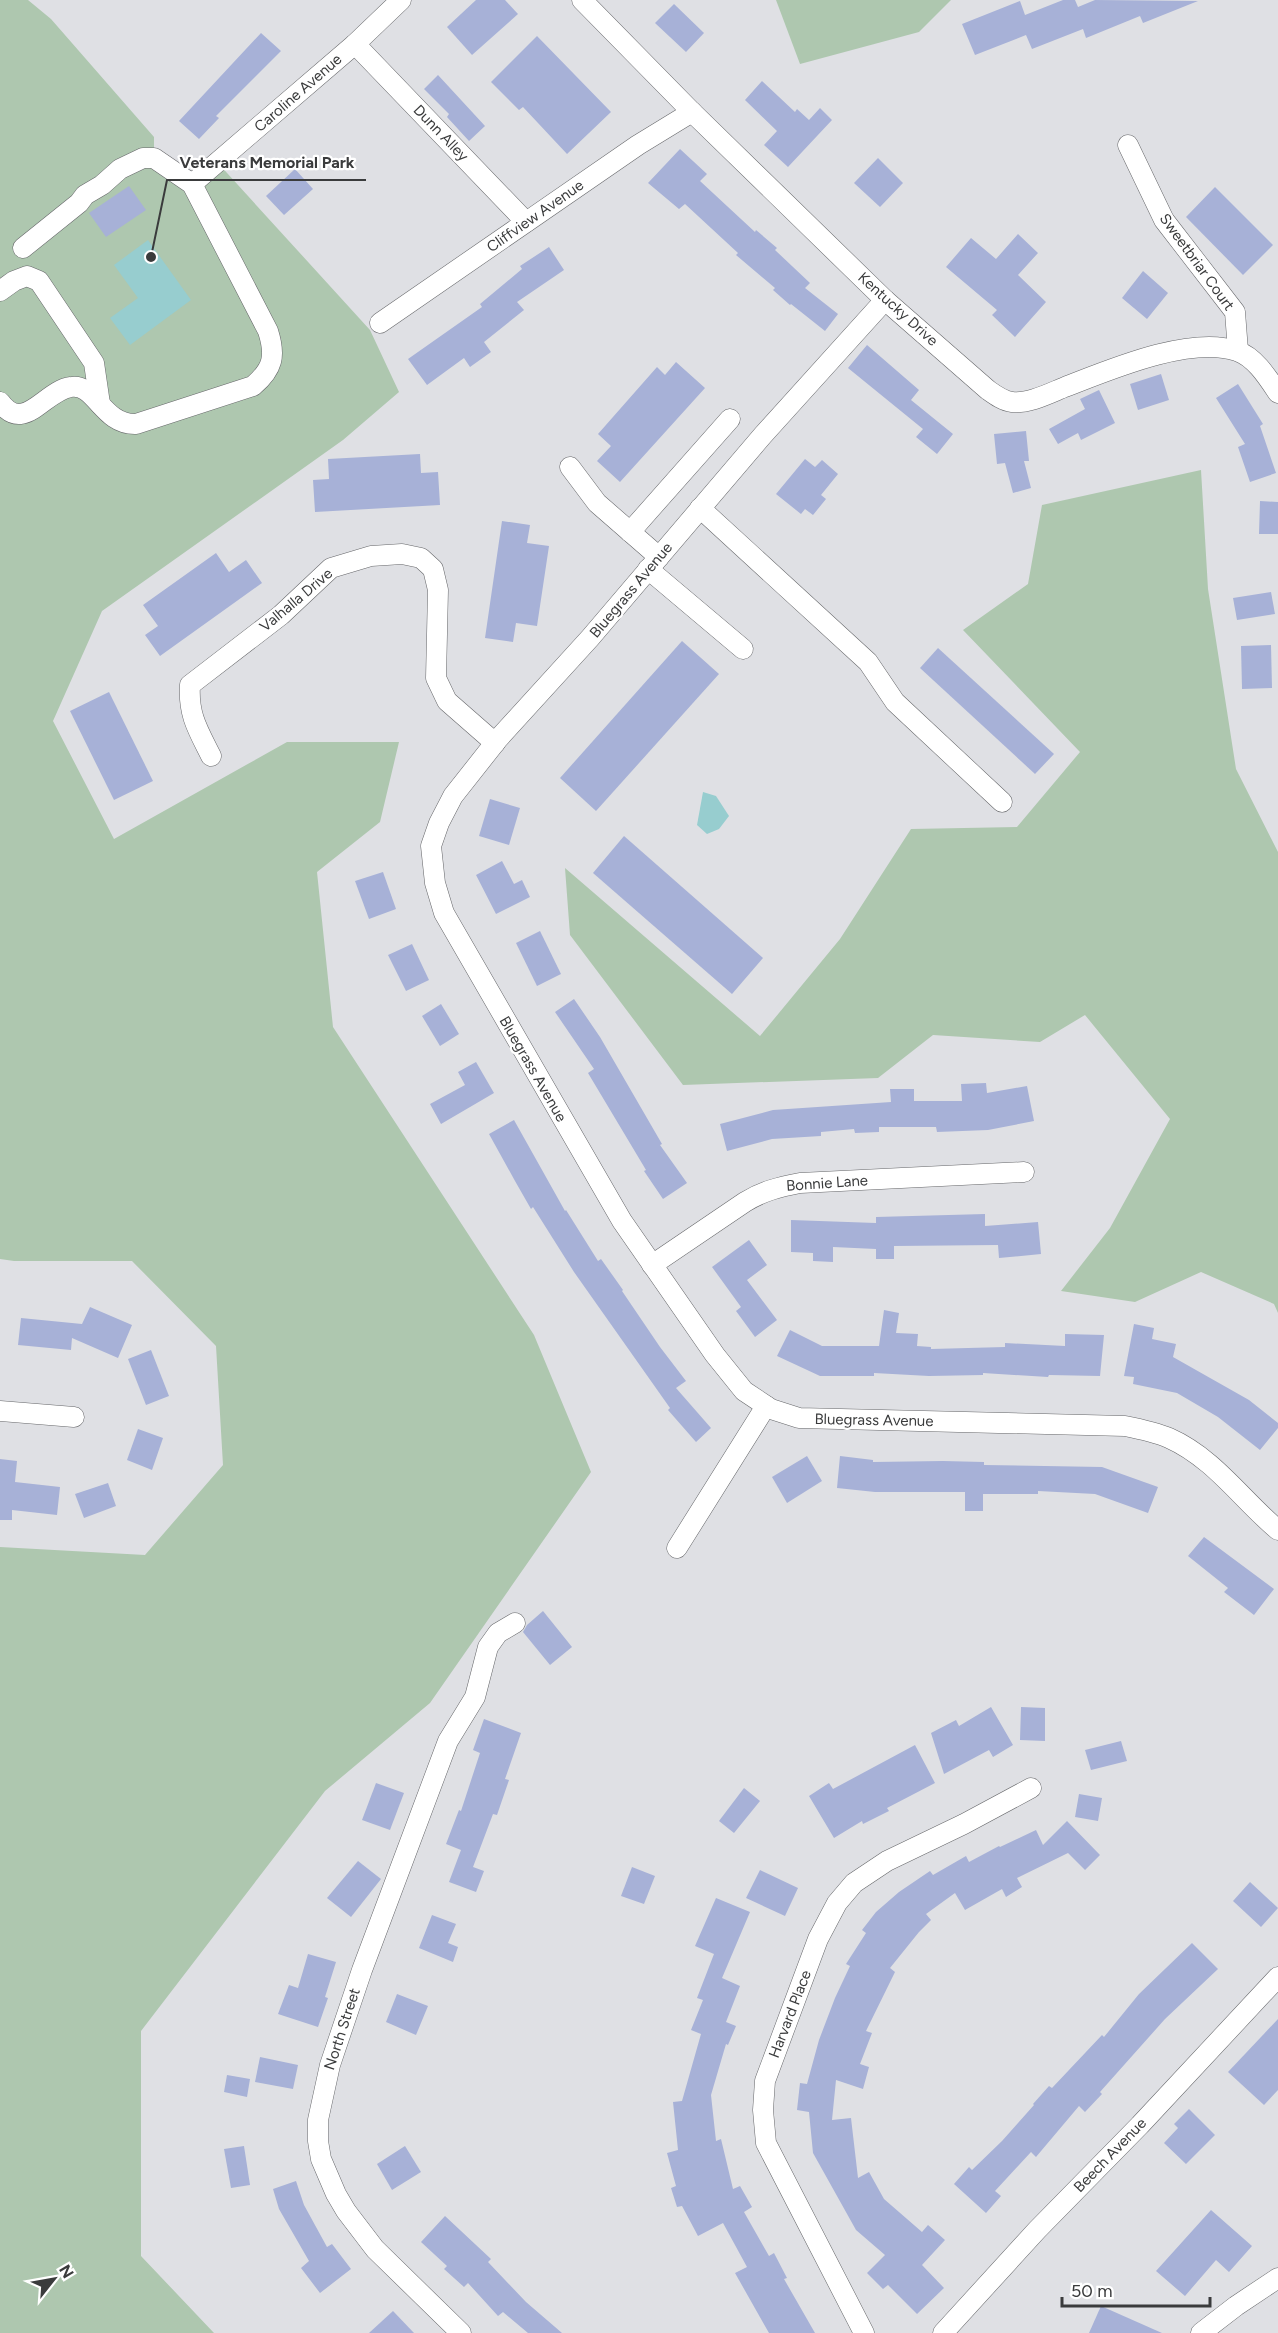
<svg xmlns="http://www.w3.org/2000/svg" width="1278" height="2333" viewBox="0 0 1278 2333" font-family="Figtree,sans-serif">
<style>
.green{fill:#aec7af}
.water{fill:#97cdcf}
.building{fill:#a7b1d7}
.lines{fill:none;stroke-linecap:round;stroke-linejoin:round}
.minor-casing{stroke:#66676a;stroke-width:21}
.minor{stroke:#fff;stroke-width:20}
.labels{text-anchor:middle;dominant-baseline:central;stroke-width:4.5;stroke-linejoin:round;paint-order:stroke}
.street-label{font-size:15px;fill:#3a3b3c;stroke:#fff}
.leader{fill:none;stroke:#3a3b3c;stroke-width:2}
.callout-dot{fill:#3a3b3c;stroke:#fff;stroke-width:2}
.callout-label{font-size:16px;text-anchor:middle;font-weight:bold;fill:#3a3b3c;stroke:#fff;stroke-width:4.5;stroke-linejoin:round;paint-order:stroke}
</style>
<rect width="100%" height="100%" fill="#dfe0e4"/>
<g class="green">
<polygon points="0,0 28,0 51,19 154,137 154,159 192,184 217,162 370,330 399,392 343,440 102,611 53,721 114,839 287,742 399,742 380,822 317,872 333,1027 534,1335 591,1472 430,1703 325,1791 141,2031 141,2256 214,2333 0,2333 0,1547 145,1555 223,1465 216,1346 132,1261 14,1261 0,1259"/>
<polygon points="776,0 951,0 919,32 800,64"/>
<polygon points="1201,470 1208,589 1236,769 1278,852 1278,1313 1274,1304 1201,1272 1135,1302 1061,1291 1110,1228 1170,1119 1085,1015 1040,1042 933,1035 878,1078 683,1085 570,935 565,868 760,1036 840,939 911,829 1017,827 1080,752 963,630 1028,584 1042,505"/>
</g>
<g class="water">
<polygon points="148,240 191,300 130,345 110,318 138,298 114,265"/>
<polygon points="703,792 716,796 729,816 719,829 707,834 697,825"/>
</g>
<g class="building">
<polygon points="476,0 505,0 518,14 472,55 447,27"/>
<polygon points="1063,0 1075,0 1078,7 1095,0 1198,1 1143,23 1140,16 1086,38 1083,29 1032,49 1026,35 975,55 962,24 1020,1 1025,15"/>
<polygon points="674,4 704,33 686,52 655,23"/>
<polygon points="261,33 281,51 216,116 219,118 199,139 179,121"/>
<polygon points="537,36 611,112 567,154 523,107 519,110 491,82"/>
<polygon points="438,75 485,126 469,141 447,117 449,114 424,89"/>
<polygon points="762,81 795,112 797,109 809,120 820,108 832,120 788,167 764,145 777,131 745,100"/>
<polygon points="680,149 707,174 700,181 755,232 756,230 777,248 775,250 810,283 805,288 838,314 825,331 791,304 790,305 773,290 775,288 736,255 738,253 685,204 679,209 648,183"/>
<polygon points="878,158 903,183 880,207 854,183"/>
<polygon points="295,169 313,189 284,215 266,196"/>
<polygon points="129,186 146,210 106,237 89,213"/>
<polygon points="1215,187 1273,245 1243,275 1186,217"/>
<polygon points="1018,234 1038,253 1018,275 1046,302 1015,337 992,315 997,310 946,267 971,238 996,259"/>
<polygon points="549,247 564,270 517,302 524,310 484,342 491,352 470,367 464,358 427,385 408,359 482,307 480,304 522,269 520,266"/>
<polygon points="1143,271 1168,293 1147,319 1122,298"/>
<polygon points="867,345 919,390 911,400 953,434 937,454 916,437 923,429 848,368"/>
<polygon points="676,362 705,388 620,482 597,461 611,446 598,434 657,367 665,375"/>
<polygon points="1161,374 1169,400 1138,410 1130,384"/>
<polygon points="1238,384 1263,424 1260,426 1276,473 1250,482 1238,447 1245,444 1216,398"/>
<polygon points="1099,390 1115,423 1081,440 1078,433 1058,444 1049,429 1085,409 1080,399"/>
<polygon points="1026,431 1029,461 1024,461 1031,488 1013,493 1005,463 997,464 994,434"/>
<polygon points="420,454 421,473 438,472 440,505 315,512 313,480 329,479 328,459"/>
<polygon points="805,459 815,467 822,460 838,474 821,495 826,499 813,515 805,509 801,514 776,494"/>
<polygon points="1260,501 1278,502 1278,534 1259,534"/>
<polygon points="502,521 530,525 527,543 549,546 537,626 516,623 513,642 485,638"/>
<polygon points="216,553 229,572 246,560 262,583 160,656 145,635 158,626 143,605"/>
<polygon points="1271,592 1275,614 1237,620 1233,598"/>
<polygon points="682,641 719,674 596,811 560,778"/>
<polygon points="1271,645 1272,688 1242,689 1241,646"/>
<polygon points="938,648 1054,754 1035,774 920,668"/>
<polygon points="109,692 153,781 114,800 70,711"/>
<polygon points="490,799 520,808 509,845 479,836"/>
<polygon points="624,836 763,958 732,994 593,873"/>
<polygon points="502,861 514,884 522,880 530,897 496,914 476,875"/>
<polygon points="383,872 396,909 369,919 355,881"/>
<polygon points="540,931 561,974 537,986 516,943"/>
<polygon points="412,944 429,980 406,991 388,955"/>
<polygon points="574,999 600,1037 662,1144 660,1145 687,1183 663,1199 644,1171 646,1170 588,1073 594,1069 555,1012"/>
<polygon points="441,1004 459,1034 440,1046 422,1016"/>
<polygon points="476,1062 494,1093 441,1124 430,1104 465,1085 458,1072"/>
<polygon points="986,1083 987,1093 1027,1086 1034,1121 988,1130 937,1132 936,1127 879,1127 879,1132 855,1133 854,1129 821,1132 821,1136 772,1139 727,1151 720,1124 773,1110 891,1102 890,1089 914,1089 914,1101 962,1101 961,1084"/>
<polygon points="514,1120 565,1211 566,1210 598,1261 601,1259 623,1290 622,1291 660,1347 686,1381 676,1388 711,1428 696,1442 668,1410 670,1408 574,1272 533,1207 531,1209 515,1181 489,1134"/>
<polygon points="985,1214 985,1226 1038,1222 1041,1254 999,1258 998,1245 894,1246 894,1259 876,1259 876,1249 833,1247 833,1262 813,1261 813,1253 791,1252 791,1220 876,1223 876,1217"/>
<polygon points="749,1240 767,1265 747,1280 777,1320 755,1337 736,1311 741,1307 712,1267"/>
<polygon points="90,1307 132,1325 118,1358 72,1338 71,1350 18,1345 21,1318 82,1324"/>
<polygon points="884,1310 899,1313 896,1333 918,1334 917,1346 931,1347 931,1349 1005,1347 1005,1343 1065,1346 1065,1334 1104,1335 1100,1376 1049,1375 1048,1377 983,1373 983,1375 929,1376 874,1373 874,1376 820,1376 777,1356 790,1330 822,1346 879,1346"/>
<polygon points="1134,1324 1154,1328 1152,1339 1176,1344 1173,1357 1249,1400 1278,1423 1278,1428 1260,1450 1218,1417 1177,1393 1133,1384 1134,1377 1124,1376"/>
<polygon points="151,1350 169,1396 146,1405 128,1359"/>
<polygon points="138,1429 163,1438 152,1470 127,1460"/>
<polygon points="807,1456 822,1481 787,1503 772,1477"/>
<polygon points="840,1456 873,1460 873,1462 943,1461 984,1462 984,1465 1102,1467 1158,1487 1148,1513 1095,1494 1038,1491 1038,1494 983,1494 983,1511 965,1511 965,1492 875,1492 837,1488"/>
<polygon points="0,1459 17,1461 15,1482 60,1487 57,1515 12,1510 12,1520 0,1520"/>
<polygon points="108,1483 116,1506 84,1518 75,1494"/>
<polygon points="1204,1537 1274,1589 1254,1615 1224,1592 1228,1588 1188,1556"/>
<polygon points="543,1611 572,1647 550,1665 523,1632 527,1625"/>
<polygon points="991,1707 1013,1745 993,1757 989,1750 944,1774 931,1733 956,1720 959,1726"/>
<polygon points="1021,1707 1045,1708 1045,1741 1020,1740"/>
<polygon points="484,1719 521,1733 505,1779 509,1780 497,1815 493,1814 473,1867 484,1871 476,1892 449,1882 461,1850 446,1844 459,1810 461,1811 480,1753 473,1750"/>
<polygon points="1121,1741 1127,1761 1091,1770 1085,1750"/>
<polygon points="915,1745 935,1783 887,1808 889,1811 863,1824 862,1821 834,1838 809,1796 829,1783 833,1789"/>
<polygon points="376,1783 404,1793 390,1830 362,1820"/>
<polygon points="744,1788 760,1801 734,1833 719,1821"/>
<polygon points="1079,1794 1102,1798 1098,1821 1075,1817"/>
<polygon points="1067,1821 1100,1855 1085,1870 1068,1853 1017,1878 1022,1887 1006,1897 1002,1889 965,1910 955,1893 926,1914 931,1920 919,1932 890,1968 895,1972 866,2031 872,2033 860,2064 869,2067 863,2089 836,2080 832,2120 851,2118 858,2178 869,2172 884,2199 922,2232 928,2225 945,2240 922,2265 944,2288 917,2314 888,2285 883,2289 867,2273 885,2255 856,2230 813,2153 809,2112 797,2110 800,2083 807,2084 819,2040 835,1998 850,1966 846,1964 866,1933 862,1930 876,1912 899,1892 930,1871 933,1875 966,1856 969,1862 999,1846 1000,1847 1036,1830 1043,1845"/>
<polygon points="358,1861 381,1879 351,1917 327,1898"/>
<polygon points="632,1867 655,1876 644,1904 621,1896"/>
<polygon points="760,1870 798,1888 785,1916 746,1898"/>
<polygon points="1250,1882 1278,1908 1261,1927 1233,1901"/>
<polygon points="716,1898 750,1912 722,1978 740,1986 726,2022 736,2026 728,2045 726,2044 711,2095 716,2141 721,2139 733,2189 740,2186 752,2207 744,2212 769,2256 774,2253 787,2278 784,2279 815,2333 769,2333 735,2273 747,2267 723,2223 698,2236 682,2206 677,2207 671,2188 676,2186 667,2153 678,2150 673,2102 682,2101 701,2034 691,2030 703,2000 697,1998 714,1954 695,1946"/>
<polygon points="432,1915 456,1924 448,1943 458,1947 453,1962 419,1948"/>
<polygon points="1192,1943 1218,1969 1165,2019 1100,2092 1102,2094 1085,2112 1079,2106 1036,2157 1031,2152 995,2191 1001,2196 986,2213 954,2184 969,2167 972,2170 1002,2141 1034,2105 1033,2104 1049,2086 1052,2088 1102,2035 1104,2037 1139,1994"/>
<polygon points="308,1954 336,1962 325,1997 328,1998 318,2027 278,2014 289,1985 298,1988"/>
<polygon points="397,1994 428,2006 416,2035 386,2022"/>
<polygon points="1278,2019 1278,2090 1264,2105 1228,2072"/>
<polygon points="260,2057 298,2065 293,2089 255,2082"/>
<polygon points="227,2075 250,2079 247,2097 224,2092"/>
<polygon points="1189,2109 1215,2135 1186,2164 1164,2143 1178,2128 1174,2124"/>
<polygon points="244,2146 250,2185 231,2188 224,2149"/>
<polygon points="405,2146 421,2172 392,2190 377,2164"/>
<polygon points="296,2181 304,2205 327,2247 332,2244 351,2269 320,2293 301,2268 309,2261 279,2209 273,2189"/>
<polygon points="1211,2210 1252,2246 1229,2272 1216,2260 1185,2296 1156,2271"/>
<polygon points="445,2216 491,2259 488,2262 526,2302 562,2333 528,2333 503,2312 498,2316 468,2283 464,2287 444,2269 447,2266 421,2242"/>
<polygon points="1101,2306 1162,2333 1089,2333"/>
<polygon points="393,2311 414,2333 369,2333"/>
</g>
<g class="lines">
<g class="minor-casing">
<g id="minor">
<path d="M582 0 692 112 885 300 988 390C995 395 1003 401 1012 402 1029 404 1050 393 1065 387 1109 370 1190 335 1237 351 1255 357 1268 378 1278 393"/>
<polyline points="355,44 526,222"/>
<polyline points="1128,145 1164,220 1235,312 1238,351"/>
<polyline points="192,184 355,44 401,0"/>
<polyline points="0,291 14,281 27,276 39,281 94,363 100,404"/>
<path d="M885 300 763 435 590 638 498 739 453 796 439 823 431 846 435 883 444 913 622 1221 715 1355 744 1391 771 1409 799 1418 1125 1426C1140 1429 1155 1432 1169 1438 1214 1458 1242 1500 1278 1530"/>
<polyline points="380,323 638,145 692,112"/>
<path d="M0 402C24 435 45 390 71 387 96 383 102 425 136 424L253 386C273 369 276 356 268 331L192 184 154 158H143L120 169 102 185 85 195 79 203 23 248"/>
<polyline points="570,467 597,503 659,557"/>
<polyline points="700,508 868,662 895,702 1002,802"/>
<polyline points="630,532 730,419"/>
<polyline points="648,569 743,649"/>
<path d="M211 756C198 730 188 715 190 685L281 615 331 568 371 556 402 554 421 558 433 569 438 590 436 678 447 701 495 743"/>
<path d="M652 1265 745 1202C763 1191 779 1187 800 1183L1024 1172"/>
<polyline points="0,1411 74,1417"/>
<polyline points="677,1548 766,1406"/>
<polyline points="461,2333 375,2249 346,2211 336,2194 321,2159 318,2141 318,2120 330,2065 362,1970 448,1741 475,1697 488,1647 498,1633 515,1623"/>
<polyline points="864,2333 766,2143 763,2110 765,2081 818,1939 837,1903 854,1883 887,1861 964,1824 1031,1788"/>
<polyline points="943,2333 1037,2230 1140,2125 1278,1977"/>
<polyline points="1201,2333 1236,2306 1278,2278"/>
</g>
</g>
<use href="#minor" class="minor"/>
</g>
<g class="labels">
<g class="street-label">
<text transform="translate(298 93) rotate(-41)">Caroline Avenue</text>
<text transform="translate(441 133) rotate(46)">Dunn Alley</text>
<text transform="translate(535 216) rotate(-35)">Cliffview Avenue</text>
<text transform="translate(1197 262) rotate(54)">Sweetbriar Court</text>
<text transform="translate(898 309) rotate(42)">Kentucky Drive</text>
<text transform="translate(631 590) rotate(-50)">Bluegrass Avenue</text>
<text transform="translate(296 600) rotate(-40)">Valhalla Drive</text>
<text transform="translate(533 1069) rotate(60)">Bluegrass Avenue</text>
<text transform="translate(827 1183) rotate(-4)">Bonnie Lane</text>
<text transform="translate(874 1420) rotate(1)">Bluegrass Avenue</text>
<text transform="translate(790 2014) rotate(-69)">Harvard Place</text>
<text transform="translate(342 2029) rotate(-72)">North Street</text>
<text transform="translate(1110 2155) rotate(-46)">Beech Avenue</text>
</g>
</g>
<path class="leader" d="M151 257L167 180H366"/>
<circle class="callout-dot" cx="151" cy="257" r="6"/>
<g class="callout-label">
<text x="267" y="168">Veterans Memorial Park</text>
</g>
<g transform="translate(54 2279) rotate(59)" stroke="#ffffff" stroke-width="4.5" paint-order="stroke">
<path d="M0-4.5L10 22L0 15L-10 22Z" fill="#3a3b3c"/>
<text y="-9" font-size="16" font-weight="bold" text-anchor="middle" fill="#3a3b3c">N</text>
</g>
<path d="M1062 2297v9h148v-9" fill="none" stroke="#3a3b3c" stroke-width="3"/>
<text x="1071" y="2297" font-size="18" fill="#3a3b3c" stroke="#ffffff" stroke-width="4.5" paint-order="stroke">50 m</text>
</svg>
